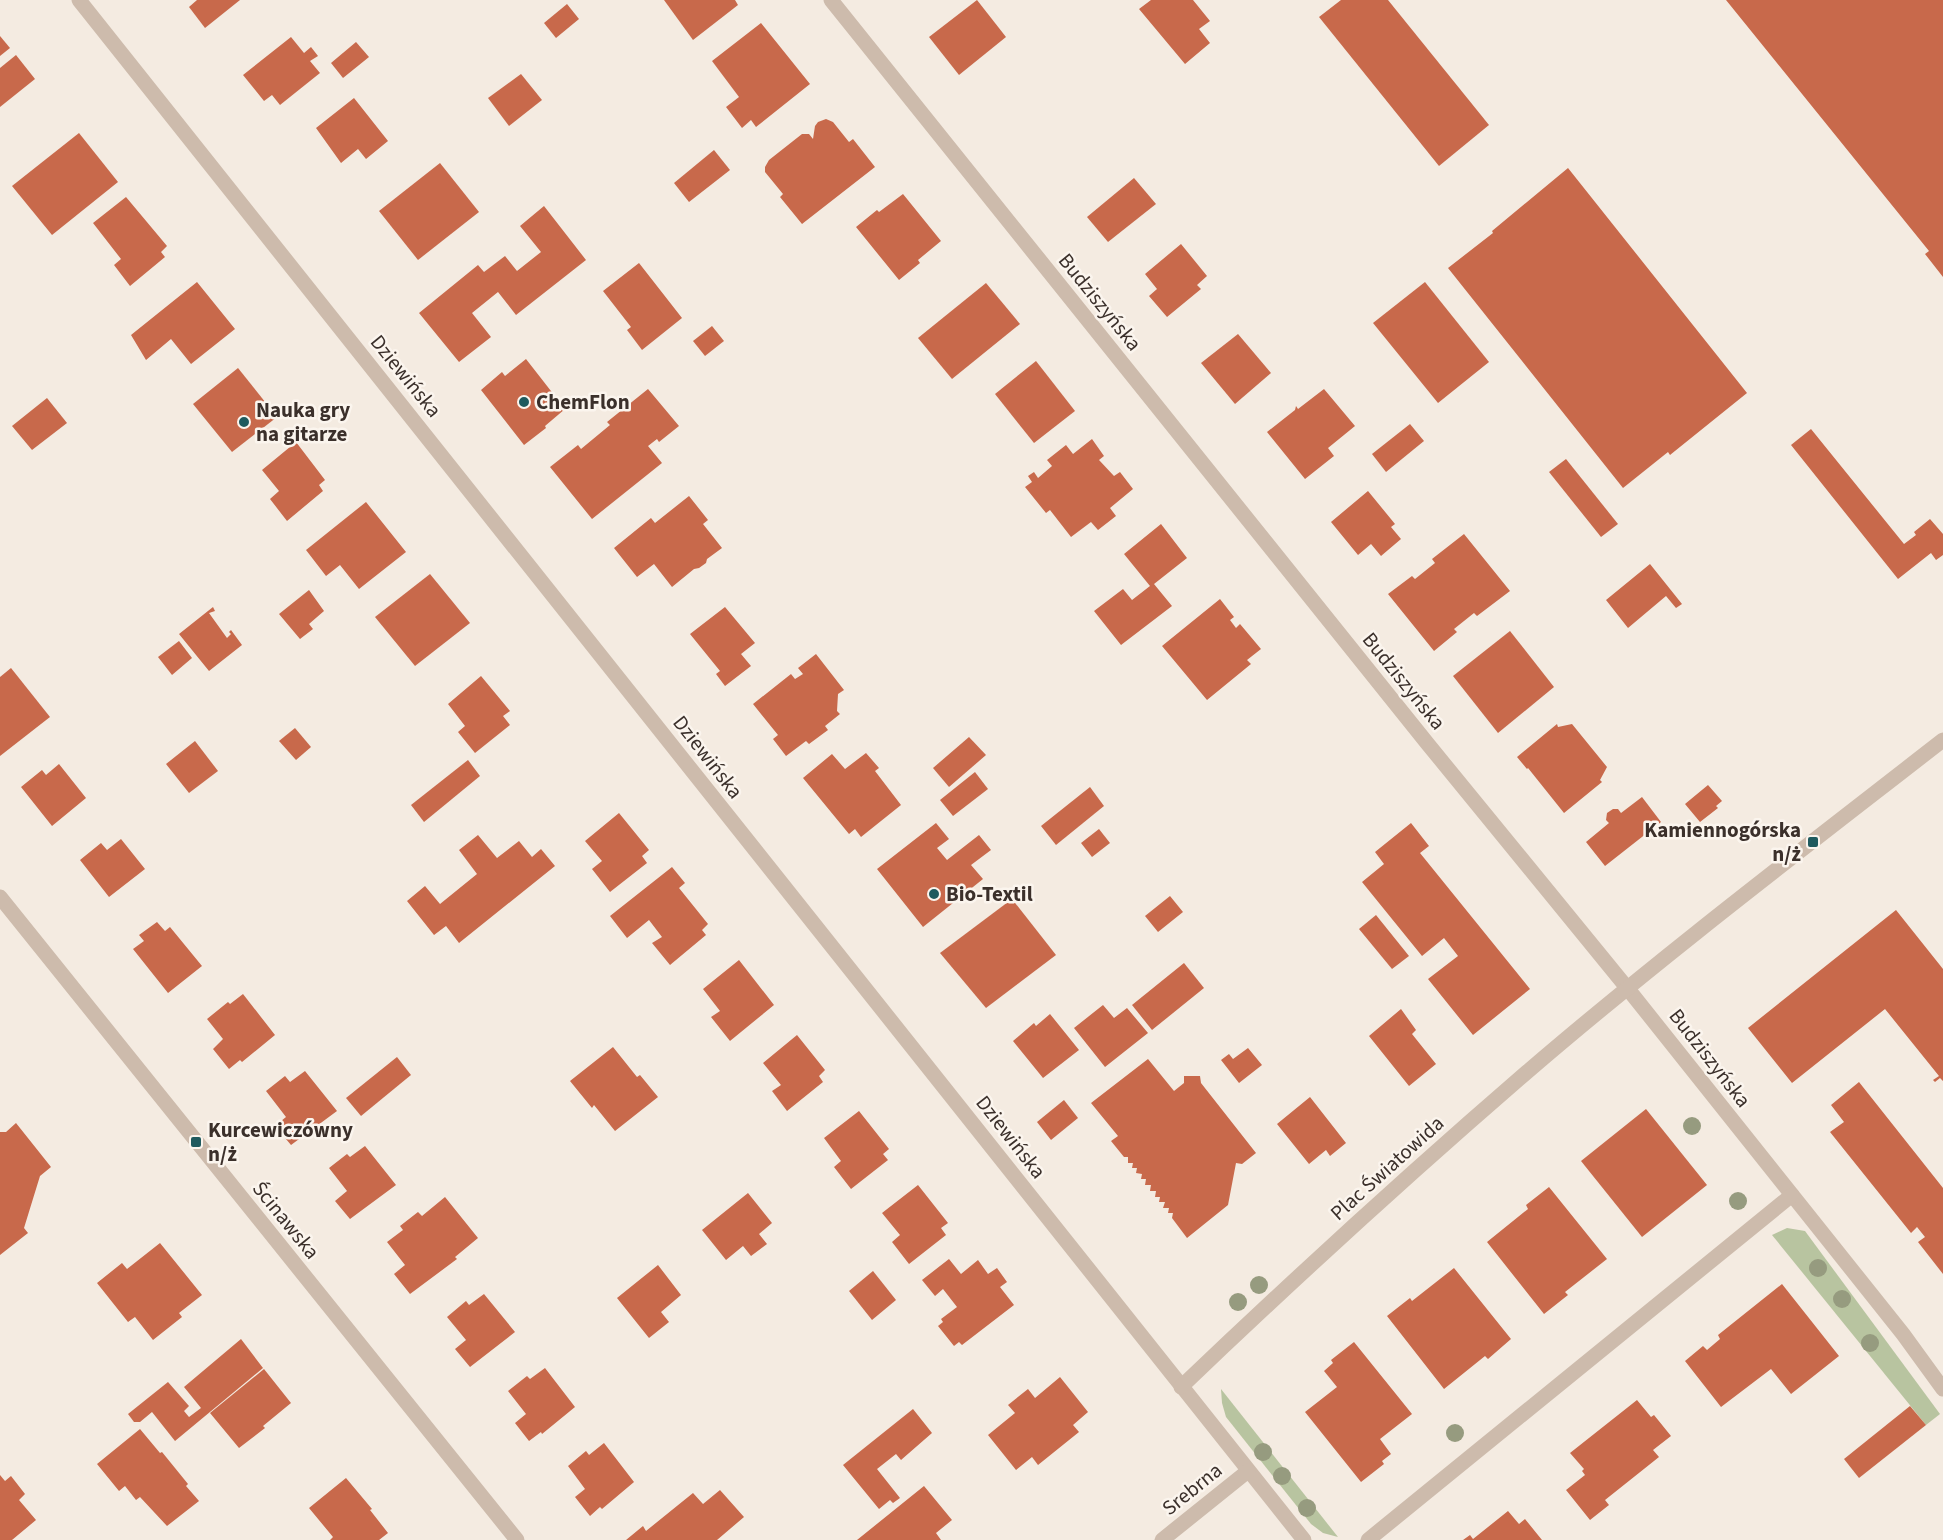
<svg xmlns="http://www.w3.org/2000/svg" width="1943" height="1540" viewBox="0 0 1943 1540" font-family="'Source Sans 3',sans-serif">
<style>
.green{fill:#b8c4a0}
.building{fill:#c8694b}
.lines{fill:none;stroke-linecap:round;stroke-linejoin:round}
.lane{stroke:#cdbbac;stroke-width:15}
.street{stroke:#cdbbac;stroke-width:15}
.tree{fill:#969b7f}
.poi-dot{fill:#1f5a5e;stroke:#fbf5ee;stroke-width:2}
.labels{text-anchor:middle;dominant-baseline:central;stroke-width:5;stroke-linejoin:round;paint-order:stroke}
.street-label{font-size:21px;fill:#3b302b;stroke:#fbf5ee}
.poi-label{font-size:21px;font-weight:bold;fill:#3b302b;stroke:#fbf5ee;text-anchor:start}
</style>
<rect width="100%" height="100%" fill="#f4ebe1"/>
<g class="green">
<polygon points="1787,1228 1805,1231 1940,1414 1926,1425 1772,1235"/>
<polygon points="1221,1389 1338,1537 1323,1533 1311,1524 1226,1417 1222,1403"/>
</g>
<g class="building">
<polygon points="197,0 240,0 205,28 189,7"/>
<polygon points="664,0 735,0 738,5 693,40"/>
<polygon points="977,0 1006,37 959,75 929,37"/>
<polygon points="1151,0 1193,0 1210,21 1199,29 1210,43 1185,64 1139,9"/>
<polygon points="1341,0 1388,0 1489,125 1439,166 1319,17"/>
<polygon points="1726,0 1943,0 1943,277 1925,254 1929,251"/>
<polygon points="567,4 579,19 556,38 544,23"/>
<polygon points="761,23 810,84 756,127 751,120 742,128 726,107 739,97 712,61"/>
<polygon points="0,36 10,48 0,56"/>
<polygon points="291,37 304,53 311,47 318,56 310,61 320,73 280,105 272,95 264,101 243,75"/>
<polygon points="356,42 369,57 343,78 331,63"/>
<polygon points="16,55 35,79 0,107 0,68"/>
<polygon points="521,74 542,100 509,126 488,98"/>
<polygon points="354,98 388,141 366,159 358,149 341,163 316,128"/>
<polygon points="826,119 833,122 849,142 853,139 875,167 802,224 780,197 783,194 765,172 765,167 769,160 802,134 809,134 813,139 815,126 818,122"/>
<polygon points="79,133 118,182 52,235 12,186"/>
<polygon points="714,150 730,170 689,202 674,183"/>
<polygon points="440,163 479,212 418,260 379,211"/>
<polygon points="1568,168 1747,393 1670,455 1668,452 1623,488 1448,268 1493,233 1492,231"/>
<polygon points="1134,178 1156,204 1108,242 1087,217"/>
<polygon points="903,194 941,241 918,260 920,263 899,280 856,227 877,210 879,212"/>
<polygon points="126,197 167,246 161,252 165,257 130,286 114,265 121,259 93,223"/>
<polygon points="544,206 586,260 516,315 498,292 472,313 491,337 459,362 419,313 478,265 484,272 505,256 517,271 541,252 520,226"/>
<polygon points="1181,244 1207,276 1197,285 1201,289 1167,317 1149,296 1157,289 1145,274"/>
<polygon points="639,263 682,318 642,350 627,330 631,327 603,291"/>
<polygon points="197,282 235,329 191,364 171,339 146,360 131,335"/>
<polygon points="1425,282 1489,362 1438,403 1373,323"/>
<polygon points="986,283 1020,324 952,379 918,338"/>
<polygon points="712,326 724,341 705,356 693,341"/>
<polygon points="1238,334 1271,373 1235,404 1201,363"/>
<polygon points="526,359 565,409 545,426 546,428 524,445 481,390 502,372 505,376"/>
<polygon points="1036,361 1075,411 1034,443 995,394"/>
<polygon points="238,368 277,417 232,452 193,404"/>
<polygon points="648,389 679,426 659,442 657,439 648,446 662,463 592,519 550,467 578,445 581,449 610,425 607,422"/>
<polygon points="1324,389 1355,426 1328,448 1334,456 1305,479 1267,432 1295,410 1296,406 1298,409"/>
<polygon points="47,398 67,423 32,450 12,426"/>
<polygon points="1410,424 1424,441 1386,472 1372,454"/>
<polygon points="1811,429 1904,544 1916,535 1914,532 1930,519 1943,534 1943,555 1936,560 1931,553 1898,579 1791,445"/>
<polygon points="1092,439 1104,456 1099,460 1114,476 1120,472 1133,489 1110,508 1116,516 1098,530 1091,522 1071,537 1050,510 1046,513 1025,487 1032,482 1028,476 1034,472 1038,478 1052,466 1047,460 1066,445 1073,454"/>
<polygon points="296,442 325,480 319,485 323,491 287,521 270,499 279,491 262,470"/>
<polygon points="1566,459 1618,524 1601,537 1549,472"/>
<polygon points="1368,491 1395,524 1391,527 1401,539 1381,556 1371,544 1358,555 1331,522"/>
<polygon points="689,496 708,520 703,524 722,548 707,559 706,563 699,568 694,569 672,587 654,564 637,577 614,548 651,518 655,523"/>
<polygon points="366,502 406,552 359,589 340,565 326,576 306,550"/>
<polygon points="1161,524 1187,558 1154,584 1172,606 1121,645 1094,611 1123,589 1132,600 1150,586 1124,554"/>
<polygon points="1464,534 1510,591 1477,616 1474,613 1454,629 1457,632 1434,651 1388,594 1412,576 1415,579 1435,563 1432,559"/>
<polygon points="1650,564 1682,604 1676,608 1666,596 1628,628 1606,600"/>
<polygon points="430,574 470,623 415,666 375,617"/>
<polygon points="309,590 324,611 309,624 313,629 300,639 279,614"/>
<polygon points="1220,599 1234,617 1230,620 1236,628 1240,624 1261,649 1247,660 1251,664 1207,700 1162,646"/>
<polygon points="213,607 215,611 209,613 227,638 231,634 229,632 231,630 242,645 209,671 179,634"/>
<polygon points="725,607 755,643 741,654 751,666 725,686 716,674 720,671 690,634"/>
<polygon points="1510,631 1554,687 1498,733 1453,676"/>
<polygon points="179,641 192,658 172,675 158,657"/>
<polygon points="816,654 844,690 838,694 837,711 840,714 825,726 828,730 809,744 806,741 786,756 773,739 778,735 753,704 791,674 795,679 803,674 798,668"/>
<polygon points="11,668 50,717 0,756 0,677"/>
<polygon points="481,676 510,711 503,716 510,725 475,753 458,732 465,726 448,704"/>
<polygon points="1557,724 1558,727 1572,724 1607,767 1600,780 1602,782 1564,813 1528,768 1527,769 1517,757"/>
<polygon points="295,728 311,747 296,760 279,741"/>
<polygon points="969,737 986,755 949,787 933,768"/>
<polygon points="195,741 218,771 189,793 166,764"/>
<polygon points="866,753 879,768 875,771 901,805 861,837 855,829 849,834 803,778 832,754 845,769"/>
<polygon points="468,760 480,776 424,822 411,805"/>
<polygon points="59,764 86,798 52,826 21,787 42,770 46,775"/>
<polygon points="975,772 988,789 953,816 940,800"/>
<polygon points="1708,785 1722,801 1716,806 1718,808 1700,822 1685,804"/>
<polygon points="1090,787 1104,806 1056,845 1041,826"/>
<polygon points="1642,797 1661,822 1605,866 1586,842 1609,823 1606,820 1607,813 1613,809 1618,809 1621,813"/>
<polygon points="619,813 649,850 642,856 647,863 610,892 592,869 602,861 585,841"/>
<polygon points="936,823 949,839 937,848 947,860 979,835 991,850 971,865 983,879 923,927 877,869"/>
<polygon points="1411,823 1429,846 1420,853 1530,989 1473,1035 1428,979 1458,956 1444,938 1422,956 1362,882 1384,864 1375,852"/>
<polygon points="1099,829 1110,843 1092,857 1081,843"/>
<polygon points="478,835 497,858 519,841 532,857 541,849 555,866 459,943 446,926 434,935 407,901 425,886 440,904 477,874 459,850"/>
<polygon points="121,839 145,869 109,897 80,860 101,843 107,850"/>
<polygon points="672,867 685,883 679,888 708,924 702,930 706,935 670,965 652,943 662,937 649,920 627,938 610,916"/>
<polygon points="1170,896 1183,912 1158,932 1145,916"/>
<polygon points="1012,899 1056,955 986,1008 940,953"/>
<polygon points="1896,910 1943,969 1943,1081 1940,1078 1935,1082 1933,1080 1939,1076 1885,1009 1792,1083 1748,1028"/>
<polygon points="1376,915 1409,956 1392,969 1359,929"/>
<polygon points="157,922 165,931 170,927 202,966 168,993 133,949 144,941 139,935"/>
<polygon points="739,960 774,1005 730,1041 711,1017 720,1011 703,989"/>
<polygon points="1184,963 1204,988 1152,1030 1132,1005"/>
<polygon points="243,994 275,1035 242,1062 240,1060 229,1069 213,1049 223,1039 207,1019 228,1002 230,1004"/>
<polygon points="1103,1005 1114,1018 1127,1008 1148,1033 1105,1067 1074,1028"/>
<polygon points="1401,1009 1416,1030 1412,1034 1436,1064 1409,1086 1369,1036"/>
<polygon points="1050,1014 1079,1050 1043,1078 1013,1041 1034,1023 1036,1026"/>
<polygon points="797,1035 825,1070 819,1076 823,1082 787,1111 772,1091 781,1085 763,1063"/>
<polygon points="613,1047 637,1077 640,1075 658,1097 615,1131 594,1105 592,1108 570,1081"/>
<polygon points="1248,1048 1262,1065 1239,1083 1221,1060 1229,1054 1233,1059"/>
<polygon points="397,1057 411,1075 361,1116 346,1098"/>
<polygon points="1148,1059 1174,1091 1184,1083 1184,1076 1200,1076 1201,1083 1256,1153 1242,1164 1236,1163 1228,1205 1187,1238 1172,1218 1173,1213 1168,1213 1169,1208 1163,1208 1165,1202 1159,1202 1160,1197 1155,1197 1156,1191 1150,1191 1151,1185 1145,1185 1146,1179 1141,1179 1142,1174 1136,1173 1137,1168 1132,1168 1133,1163 1128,1163 1128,1157 1124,1157 1111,1141 1118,1136 1091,1103"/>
<polygon points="305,1071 337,1111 291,1145 275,1126 286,1117 266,1091 285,1076 290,1082"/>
<polygon points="1859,1082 1943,1188 1943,1274 1918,1242 1925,1237 1917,1227 1911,1233 1830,1132 1844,1122 1831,1105"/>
<polygon points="1310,1097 1346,1143 1330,1156 1326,1150 1309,1164 1277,1124"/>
<polygon points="1064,1100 1078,1118 1051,1140 1037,1122"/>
<polygon points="1646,1109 1707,1185 1642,1237 1581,1161"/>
<polygon points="859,1111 889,1149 883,1154 888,1160 851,1189 834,1167 841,1161 824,1138"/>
<polygon points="16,1123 51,1167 40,1176 24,1228 28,1233 0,1255 0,1132 6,1132"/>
<polygon points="365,1146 396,1185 350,1219 335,1201 347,1191 329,1168 347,1154 350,1157"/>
<polygon points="918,1185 948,1223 941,1228 946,1235 909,1264 892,1242 900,1235 882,1213"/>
<polygon points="1549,1187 1607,1259 1565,1292 1568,1295 1544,1314 1487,1242 1528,1209 1526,1205"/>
<polygon points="748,1193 772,1223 759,1234 767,1244 751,1256 743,1246 726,1260 702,1230"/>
<polygon points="445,1197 478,1238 455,1257 457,1259 410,1294 394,1274 405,1265 387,1242 403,1230 400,1226 418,1212 422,1216"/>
<polygon points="160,1243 202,1295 179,1313 182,1317 153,1340 135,1317 128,1322 97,1283 122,1263 127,1269"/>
<polygon points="949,1259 961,1274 978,1260 988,1274 997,1268 1007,1282 1000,1287 1014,1305 962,1345 959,1342 954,1346 938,1326 943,1322 941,1319 957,1307 943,1289 935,1296 922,1280"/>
<polygon points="658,1265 681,1295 661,1312 669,1322 649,1338 617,1298"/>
<polygon points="1454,1268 1511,1339 1488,1359 1485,1356 1444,1389 1387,1316 1410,1298 1412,1301"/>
<polygon points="873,1271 896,1300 872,1320 849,1291"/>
<polygon points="1782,1284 1839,1356 1791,1394 1771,1369 1721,1407 1685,1361 1703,1346 1707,1350 1720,1339 1718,1335"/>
<polygon points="484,1294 515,1332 470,1367 455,1349 466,1340 447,1317 466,1301 469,1305"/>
<polygon points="241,1339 263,1368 175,1441 152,1412 140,1422 134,1422 128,1414 168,1382 189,1406 184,1411 189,1417 201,1408 184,1387"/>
<polygon points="1354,1342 1412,1414 1380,1439 1391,1454 1382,1461 1384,1464 1361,1482 1305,1412 1337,1387 1324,1371 1333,1363 1331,1360"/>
<polygon points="545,1368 575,1407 542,1434 541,1432 529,1441 515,1423 526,1414 508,1391 527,1376 530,1379"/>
<polygon points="264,1369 291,1403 263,1426 265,1428 239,1448 210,1413"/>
<polygon points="1060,1377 1088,1412 1073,1425 1079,1432 1038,1465 1032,1457 1016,1470 988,1435 1015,1413 1008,1405 1028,1389 1035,1398"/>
<polygon points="1637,1400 1651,1417 1654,1415 1671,1436 1653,1450 1659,1457 1605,1500 1609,1505 1590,1520 1566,1490 1585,1475 1582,1471 1584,1469 1570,1453"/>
<polygon points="1910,1406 1926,1425 1859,1478 1844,1459"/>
<polygon points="913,1409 932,1433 901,1460 896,1454 877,1469 900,1498 893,1503 890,1500 879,1509 843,1465"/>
<polygon points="140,1429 160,1453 162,1452 188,1484 186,1486 199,1501 167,1526 140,1497 136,1500 125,1486 119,1491 97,1464"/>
<polygon points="604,1443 634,1482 602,1509 600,1507 590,1516 575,1497 585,1489 568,1466 586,1451 589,1455"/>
<polygon points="0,1475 5,1481 11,1476 25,1494 19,1500 36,1520 12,1540 0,1540"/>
<polygon points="346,1478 372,1509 370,1510 388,1533 379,1540 330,1540 333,1537 309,1508"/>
<polygon points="924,1486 952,1520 936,1533 941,1540 857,1540"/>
<polygon points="720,1490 744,1517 717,1540 626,1540 643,1526 646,1531 693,1493 703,1504"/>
<polygon points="1508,1511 1519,1524 1525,1519 1542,1540 1463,1540 1470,1535 1473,1539"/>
</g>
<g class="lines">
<g class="lane">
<polyline points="1628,989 1903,1334 1943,1389"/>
<polyline points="1368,1540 1792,1195"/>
</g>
<g class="street">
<polyline points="79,0 1304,1540"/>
<polyline points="831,0 1427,743 1628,989"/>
<polyline points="0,897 517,1540"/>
<path d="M1181 1387C1294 1279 1409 1174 1527 1072 1661 957 1803 849 1943 740"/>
<polyline points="1162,1540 1248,1471"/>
</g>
</g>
<g class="tree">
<circle cx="1692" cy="1126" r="9"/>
<circle cx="1738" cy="1201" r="9"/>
<circle cx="1818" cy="1268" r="9"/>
<circle cx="1259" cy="1285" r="9"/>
<circle cx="1842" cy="1299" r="9"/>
<circle cx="1238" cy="1302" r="9"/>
<circle cx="1870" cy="1343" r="9"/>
<circle cx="1455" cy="1433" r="9"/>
<circle cx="1263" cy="1452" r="9"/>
<circle cx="1282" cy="1476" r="9"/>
<circle cx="1307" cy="1508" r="9"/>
</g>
<g class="poi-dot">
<circle cx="524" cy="402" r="6"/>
<circle cx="244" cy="422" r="6"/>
<rect x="1807" y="836" width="12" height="12" rx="3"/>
<circle cx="934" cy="894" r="6"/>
<rect x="190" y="1136" width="12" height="12" rx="3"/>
</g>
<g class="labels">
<g class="street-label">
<text transform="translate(1100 302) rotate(51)">Budziszyńska</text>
<text transform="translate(406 376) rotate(51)">Dziewińska</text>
<text transform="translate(1404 681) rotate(51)">Budziszyńska</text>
<text transform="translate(708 757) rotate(52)">Dziewińska</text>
<text transform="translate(1710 1058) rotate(52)">Budziszyńska</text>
<text transform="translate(1011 1137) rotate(52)">Dziewińska</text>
<text transform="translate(1387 1168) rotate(-42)">Plac Światowida</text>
<text transform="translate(286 1220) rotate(51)">Ścinawska</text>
<text transform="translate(1192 1489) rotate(-39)">Srebrna</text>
</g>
<g class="poi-label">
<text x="536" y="402">ChemFlon</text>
<text x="256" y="410">Nauka gry<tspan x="256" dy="24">na gitarze</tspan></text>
<text x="1801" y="830" text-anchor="end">Kamiennogórska<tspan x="1801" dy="24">n/ż</tspan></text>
<text x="946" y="894">Bio-Textil</text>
<text x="208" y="1130">Kurcewiczówny<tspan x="208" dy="24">n/ż</tspan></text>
</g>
</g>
</svg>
